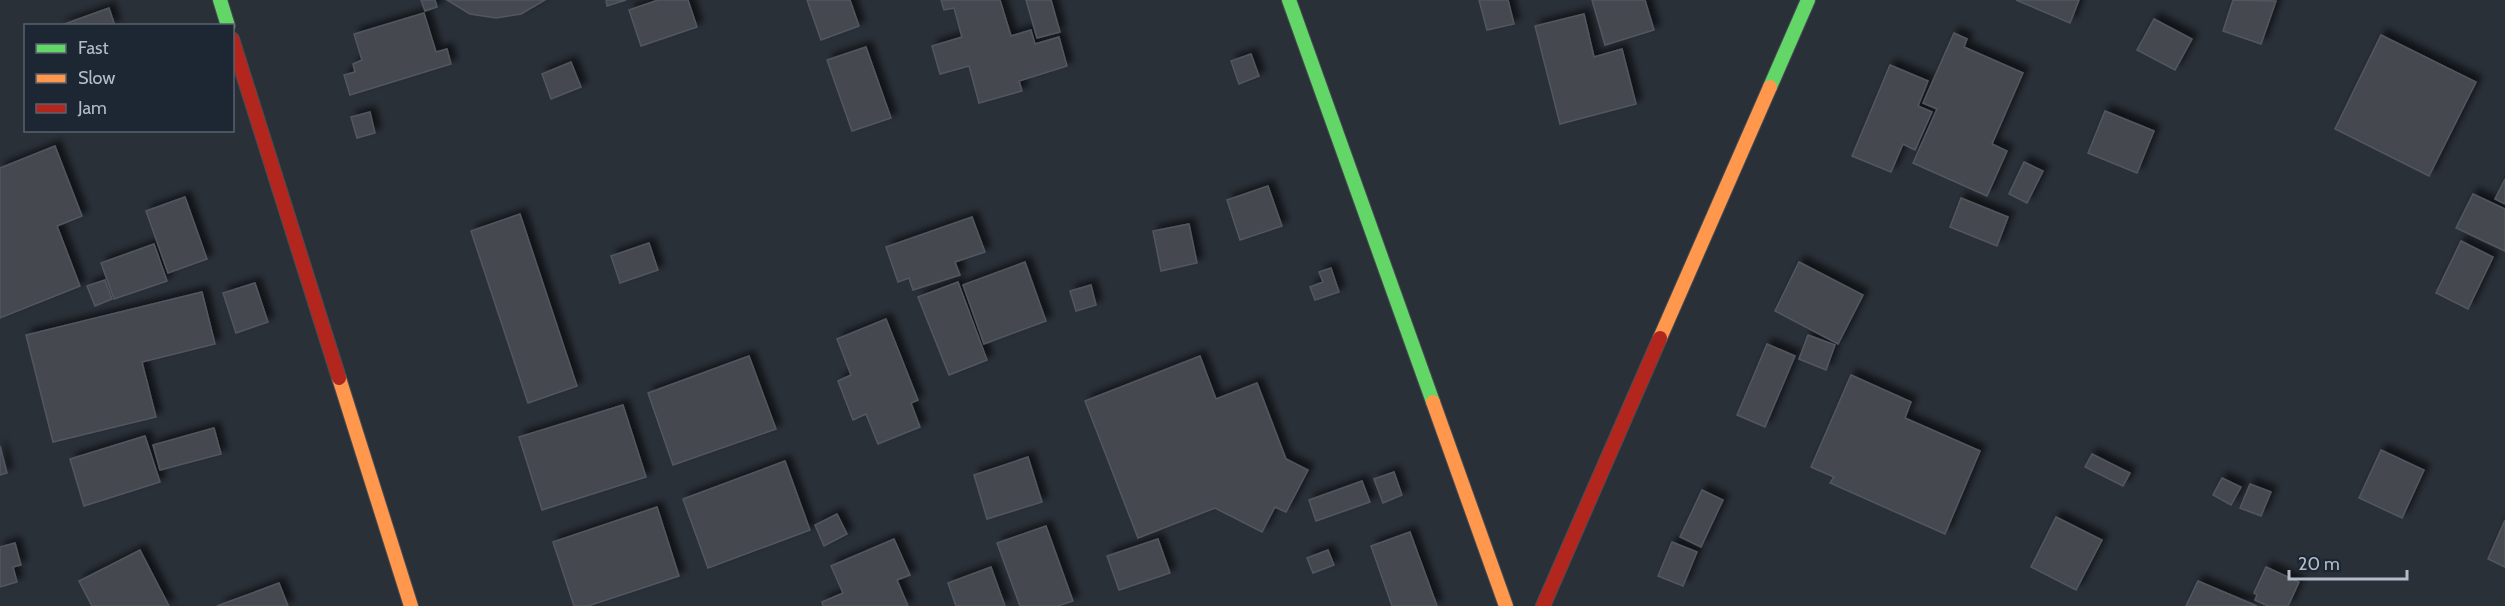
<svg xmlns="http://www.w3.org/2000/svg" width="2505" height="606" viewBox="0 0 2505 606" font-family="Cabin,sans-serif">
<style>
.building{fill:#444950;stroke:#52575f;stroke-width:1.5;filter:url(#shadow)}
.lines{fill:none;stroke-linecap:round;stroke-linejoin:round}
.fast-casing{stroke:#484c53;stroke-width:16}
.slow-casing{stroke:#484c53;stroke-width:16}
.jam-casing{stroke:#484c53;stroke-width:16}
.fast{stroke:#63d668;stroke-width:14}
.slow{stroke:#ff974d;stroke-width:14}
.jam{stroke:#b3261e;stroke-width:14}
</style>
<defs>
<filter id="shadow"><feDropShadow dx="5.5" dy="-5.5" stdDeviation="3" flood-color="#0009"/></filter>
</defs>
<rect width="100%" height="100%" fill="#2a3038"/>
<g class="building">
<polygon points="421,0 435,0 437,7 425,11"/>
<polygon points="447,0 545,0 521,14 496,18 470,14"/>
<polygon points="606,0 626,0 607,6"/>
<polygon points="658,0 688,0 697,27 641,46 629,10"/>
<polygon points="807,0 850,0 859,26 821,40"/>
<polygon points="941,0 1000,0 1011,36 1031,30 1035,44 1059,37 1067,66 1019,81 1022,91 979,103 969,66 940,74 932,46 962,37 954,8 944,10"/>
<polygon points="1026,0 1051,0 1060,32 1037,38"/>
<polygon points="1479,0 1508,0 1514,24 1487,30"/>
<polygon points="1592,0 1645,0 1654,30 1605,45"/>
<polygon points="2016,0 2079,0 2070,23"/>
<polygon points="2233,0 2276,1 2261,44 2223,31"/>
<polygon points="109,8 115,26 59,26"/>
<polygon points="424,13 436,52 447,49 451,64 350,95 344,75 355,72 353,64 362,60 354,34"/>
<polygon points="1584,14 1594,57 1622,49 1636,104 1560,124 1535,26"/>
<polygon points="2154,19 2192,39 2175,70 2137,50"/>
<polygon points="1954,33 1967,39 1964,47 2023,73 1992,144 2007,151 1987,196 1913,163 1937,109 1923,103"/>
<polygon points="2381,35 2476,82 2429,176 2335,129"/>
<polygon points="866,47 891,118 852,131 827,60"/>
<polygon points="1251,54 1259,76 1239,84 1231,61"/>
<polygon points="571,62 581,87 551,99 542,74"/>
<polygon points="1890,65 1928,81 1918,106 1932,112 1915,150 1903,144 1891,172 1852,156"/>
<polygon points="2105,111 2154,131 2137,173 2088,153"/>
<polygon points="370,112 375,133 357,138 351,117"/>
<polygon points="55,146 82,216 57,226 80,286 0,318 0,168"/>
<polygon points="2024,162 2043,171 2027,203 2009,194"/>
<polygon points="2505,179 2505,204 2495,199"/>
<polygon points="1268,186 1282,226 1240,240 1227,200"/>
<polygon points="2473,194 2505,209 2505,251 2456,228"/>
<polygon points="185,197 207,259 168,273 146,211"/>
<polygon points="1961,198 2008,217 1997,246 1950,227"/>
<polygon points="520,214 577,386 528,403 471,231"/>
<polygon points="972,217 985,252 955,262 960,275 913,290 909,278 898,282 886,247"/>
<polygon points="1189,224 1197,263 1161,271 1153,231"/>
<polygon points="2461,241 2493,257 2468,309 2436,293"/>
<polygon points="649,243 658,270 620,283 611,256"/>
<polygon points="154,244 167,281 114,299 101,263"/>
<polygon points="1025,262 1046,321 984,344 963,285"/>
<polygon points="1799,262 1863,295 1838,344 1775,311"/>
<polygon points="1331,268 1339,292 1315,300 1310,287 1323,282 1319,272"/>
<polygon points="105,280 112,299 95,306 87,286"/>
<polygon points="958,282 987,360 949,375 918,297"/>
<polygon points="255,283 268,322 236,333 223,293"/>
<polygon points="1091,285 1096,305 1076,311 1070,291"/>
<polygon points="202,292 215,344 142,362 156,417 53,442 26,335"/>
<polygon points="886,319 918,400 911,403 920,427 878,444 866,414 853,420 838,381 851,375 837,339"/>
<polygon points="1808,335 1835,345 1826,370 1799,359"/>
<polygon points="1767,344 1795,356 1765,427 1737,415"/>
<polygon points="749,356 776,429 673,465 648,393"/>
<polygon points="1200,356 1216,399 1257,383 1286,459 1308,470 1286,512 1275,507 1262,532 1215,508 1138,538 1085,401"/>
<polygon points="1851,375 1911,402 1905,418 1980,451 1945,534 1830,483 1834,477 1811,467"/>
<polygon points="623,405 646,477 542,510 519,437"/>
<polygon points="214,428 221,454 160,470 153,445"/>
<polygon points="145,436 160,482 84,506 70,459"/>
<polygon points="0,446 7,473 0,475"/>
<polygon points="2381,450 2424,470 2402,518 2359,498"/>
<polygon points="2092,454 2130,473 2123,486 2085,467"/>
<polygon points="1028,457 1042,502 987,519 974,475"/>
<polygon points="785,461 810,530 708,568 683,499"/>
<polygon points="1394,472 1402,495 1383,503 1374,479"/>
<polygon points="2222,478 2241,487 2231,505 2213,495"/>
<polygon points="1362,481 1370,502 1316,521 1309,500"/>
<polygon points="2250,484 2271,492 2261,516 2240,508"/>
<polygon points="1702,490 1723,500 1701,547 1680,537"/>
<polygon points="657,507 679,576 588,606 574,606 553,542"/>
<polygon points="837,514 847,534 824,546 815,525"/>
<polygon points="2056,517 2102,540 2076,590 2031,567"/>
<polygon points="2505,520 2505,567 2488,559"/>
<polygon points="1046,526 1073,601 1058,606 1020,606 997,543"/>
<polygon points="1410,532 1437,606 1392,606 1371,546"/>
<polygon points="894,539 910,575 897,580 908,606 823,606 822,602 843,593 831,566"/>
<polygon points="1158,539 1170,573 1119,590 1107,556"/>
<polygon points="1672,542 1697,552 1683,586 1658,576"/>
<polygon points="15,543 21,565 13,567 17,582 0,587 0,547"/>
<polygon points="140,550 169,606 92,606 79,581"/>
<polygon points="1328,550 1334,565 1313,573 1307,558"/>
<polygon points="991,567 1005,606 956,606 948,583"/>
<polygon points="2266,567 2299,582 2288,606 2268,606 2255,600 2257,595 2254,593"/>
<polygon points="2198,581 2257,606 2186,606"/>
<polygon points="279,583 288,606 217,606"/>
</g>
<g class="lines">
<g class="fast-casing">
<g id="fast">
<polyline points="220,0 228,26"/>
<polyline points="1289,0 1433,402"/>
<polyline points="1770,87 1808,0"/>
</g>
</g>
<g class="slow-casing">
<g id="slow">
<polyline points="1660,338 1770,87"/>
<polyline points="339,378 411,606"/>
<polyline points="1433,402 1506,606"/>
</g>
</g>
<g class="jam-casing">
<g id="jam">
<polyline points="232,39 339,378"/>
<polyline points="1543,606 1660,338"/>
</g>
</g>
<use href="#fast" class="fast"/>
<use href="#slow" class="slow"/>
<use href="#jam" class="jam"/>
</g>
<rect x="24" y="24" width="210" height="108" fill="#1d2633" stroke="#59626f" stroke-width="1.5"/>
<rect x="36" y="44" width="30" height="9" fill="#63d668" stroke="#59626f" stroke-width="1.5"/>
<text x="78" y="54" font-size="18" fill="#b4bcc9">Fast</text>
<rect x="36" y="74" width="30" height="9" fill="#ff974d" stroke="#59626f" stroke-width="1.5"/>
<text x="78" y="84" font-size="18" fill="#b4bcc9">Slow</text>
<rect x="36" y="104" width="30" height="9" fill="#b3261e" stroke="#59626f" stroke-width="1.5"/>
<text x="78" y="114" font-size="18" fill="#b4bcc9">Jam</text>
<path d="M2289 570v9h118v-9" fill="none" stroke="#b4bcc9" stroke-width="3"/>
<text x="2298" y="570" font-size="18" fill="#b4bcc9" stroke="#1d2633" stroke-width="4.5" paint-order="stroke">20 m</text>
</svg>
